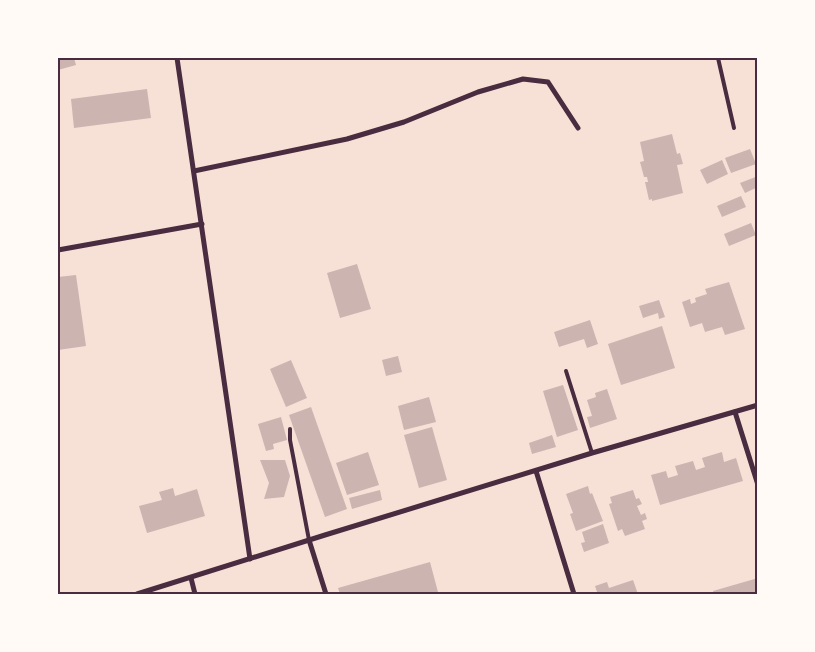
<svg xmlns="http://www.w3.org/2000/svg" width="815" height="652" viewBox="0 0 815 652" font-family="Ubuntu,sans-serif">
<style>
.building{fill:#ccb4b1}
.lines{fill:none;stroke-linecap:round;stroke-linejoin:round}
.service{stroke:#4a2c40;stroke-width:4}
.minor{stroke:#4a2c40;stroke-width:5}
.neatline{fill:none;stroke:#4a2c40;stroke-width:2}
</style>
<rect width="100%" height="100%" fill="#f7e1d7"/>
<g class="building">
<polygon points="58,58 74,58 76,65 58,70"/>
<polygon points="147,89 151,118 74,128 71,99"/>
<polygon points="672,134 677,154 680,153 683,164 677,165 683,193 652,201 652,199 649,200 645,182 648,182 647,177 644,177 640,162 644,161 640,142"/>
<polygon points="750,149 756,164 731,173 725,158"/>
<polygon points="722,160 728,174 707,184 700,170"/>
<polygon points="758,176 758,187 745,193 740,183"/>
<polygon points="741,196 746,207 722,217 717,206"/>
<polygon points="751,223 756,235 729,246 724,234"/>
<polygon points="357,264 371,309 340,318 327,273"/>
<polygon points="76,275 86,346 58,350 58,277"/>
<polygon points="729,282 745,329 725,335 722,327 705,332 702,323 690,327 682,302 690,299 691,304 696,302 695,298 707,294 705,289"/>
<polygon points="659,300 665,317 659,319 658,313 643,318 639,306"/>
<polygon points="590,320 598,344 587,348 584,339 559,347 554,332"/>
<polygon points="662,326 675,368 621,385 608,344"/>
<polygon points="398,356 402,372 386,376 382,360"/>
<polygon points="291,360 307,398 286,407 270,369"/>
<polygon points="563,385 578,430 557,437 543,391"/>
<polygon points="607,389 617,419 590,428 587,417 592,416 587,400 596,397 595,393"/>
<polygon points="429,397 436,422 404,430 398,406"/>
<polygon points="311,407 347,509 325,517 289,415"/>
<polygon points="281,417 287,440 273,444 274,449 266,451 258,424"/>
<polygon points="432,427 447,480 419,488 404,435"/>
<polygon points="552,435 556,447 532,454 529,443"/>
<polygon points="368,452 379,485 347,495 336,463"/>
<polygon points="722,452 724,462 736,458 743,481 660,505 651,475 666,471 668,478 678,475 675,466 693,461 696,470 705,467 702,458"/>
<polygon points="260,460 285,460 290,476 284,497 264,499 269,483"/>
<polygon points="588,486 590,494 592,493 603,521 576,531 570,514 573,513 566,494"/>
<polygon points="173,488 175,496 197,489 205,516 147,533 139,506 162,500 159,492"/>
<polygon points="380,490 382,500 352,509 349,498"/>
<polygon points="633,490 636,499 639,498 642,504 637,506 641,515 645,513 647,519 642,521 645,529 625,536 622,529 618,531 609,504 612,503 610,497"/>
<polygon points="603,524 609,543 584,552 581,543 585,542 582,532"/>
<polygon points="430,562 438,592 431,594 340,594 338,588"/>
<polygon points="758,578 758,594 714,594 713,591"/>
<polygon points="633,580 638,594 591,594 597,592 595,586 607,582 609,588"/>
</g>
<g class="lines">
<g class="service">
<polyline points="718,58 734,128"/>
<polyline points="566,371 592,453"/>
<polyline points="290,429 290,440 309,540"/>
</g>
<g class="minor">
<polyline points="177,58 250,559"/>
<polyline points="194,171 347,139 404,122 478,92 523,79 548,82 578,128"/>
<polyline points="58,250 202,224"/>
<polyline points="735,412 758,485"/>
<polyline points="536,471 574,594"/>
<polyline points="309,540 326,594"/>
<polyline points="191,578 195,594"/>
<polyline points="137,594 325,535 592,453 758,405"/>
</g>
</g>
<rect width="815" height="652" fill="none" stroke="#fffaf5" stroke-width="118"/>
<rect x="59" y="59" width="697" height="534" class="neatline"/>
</svg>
